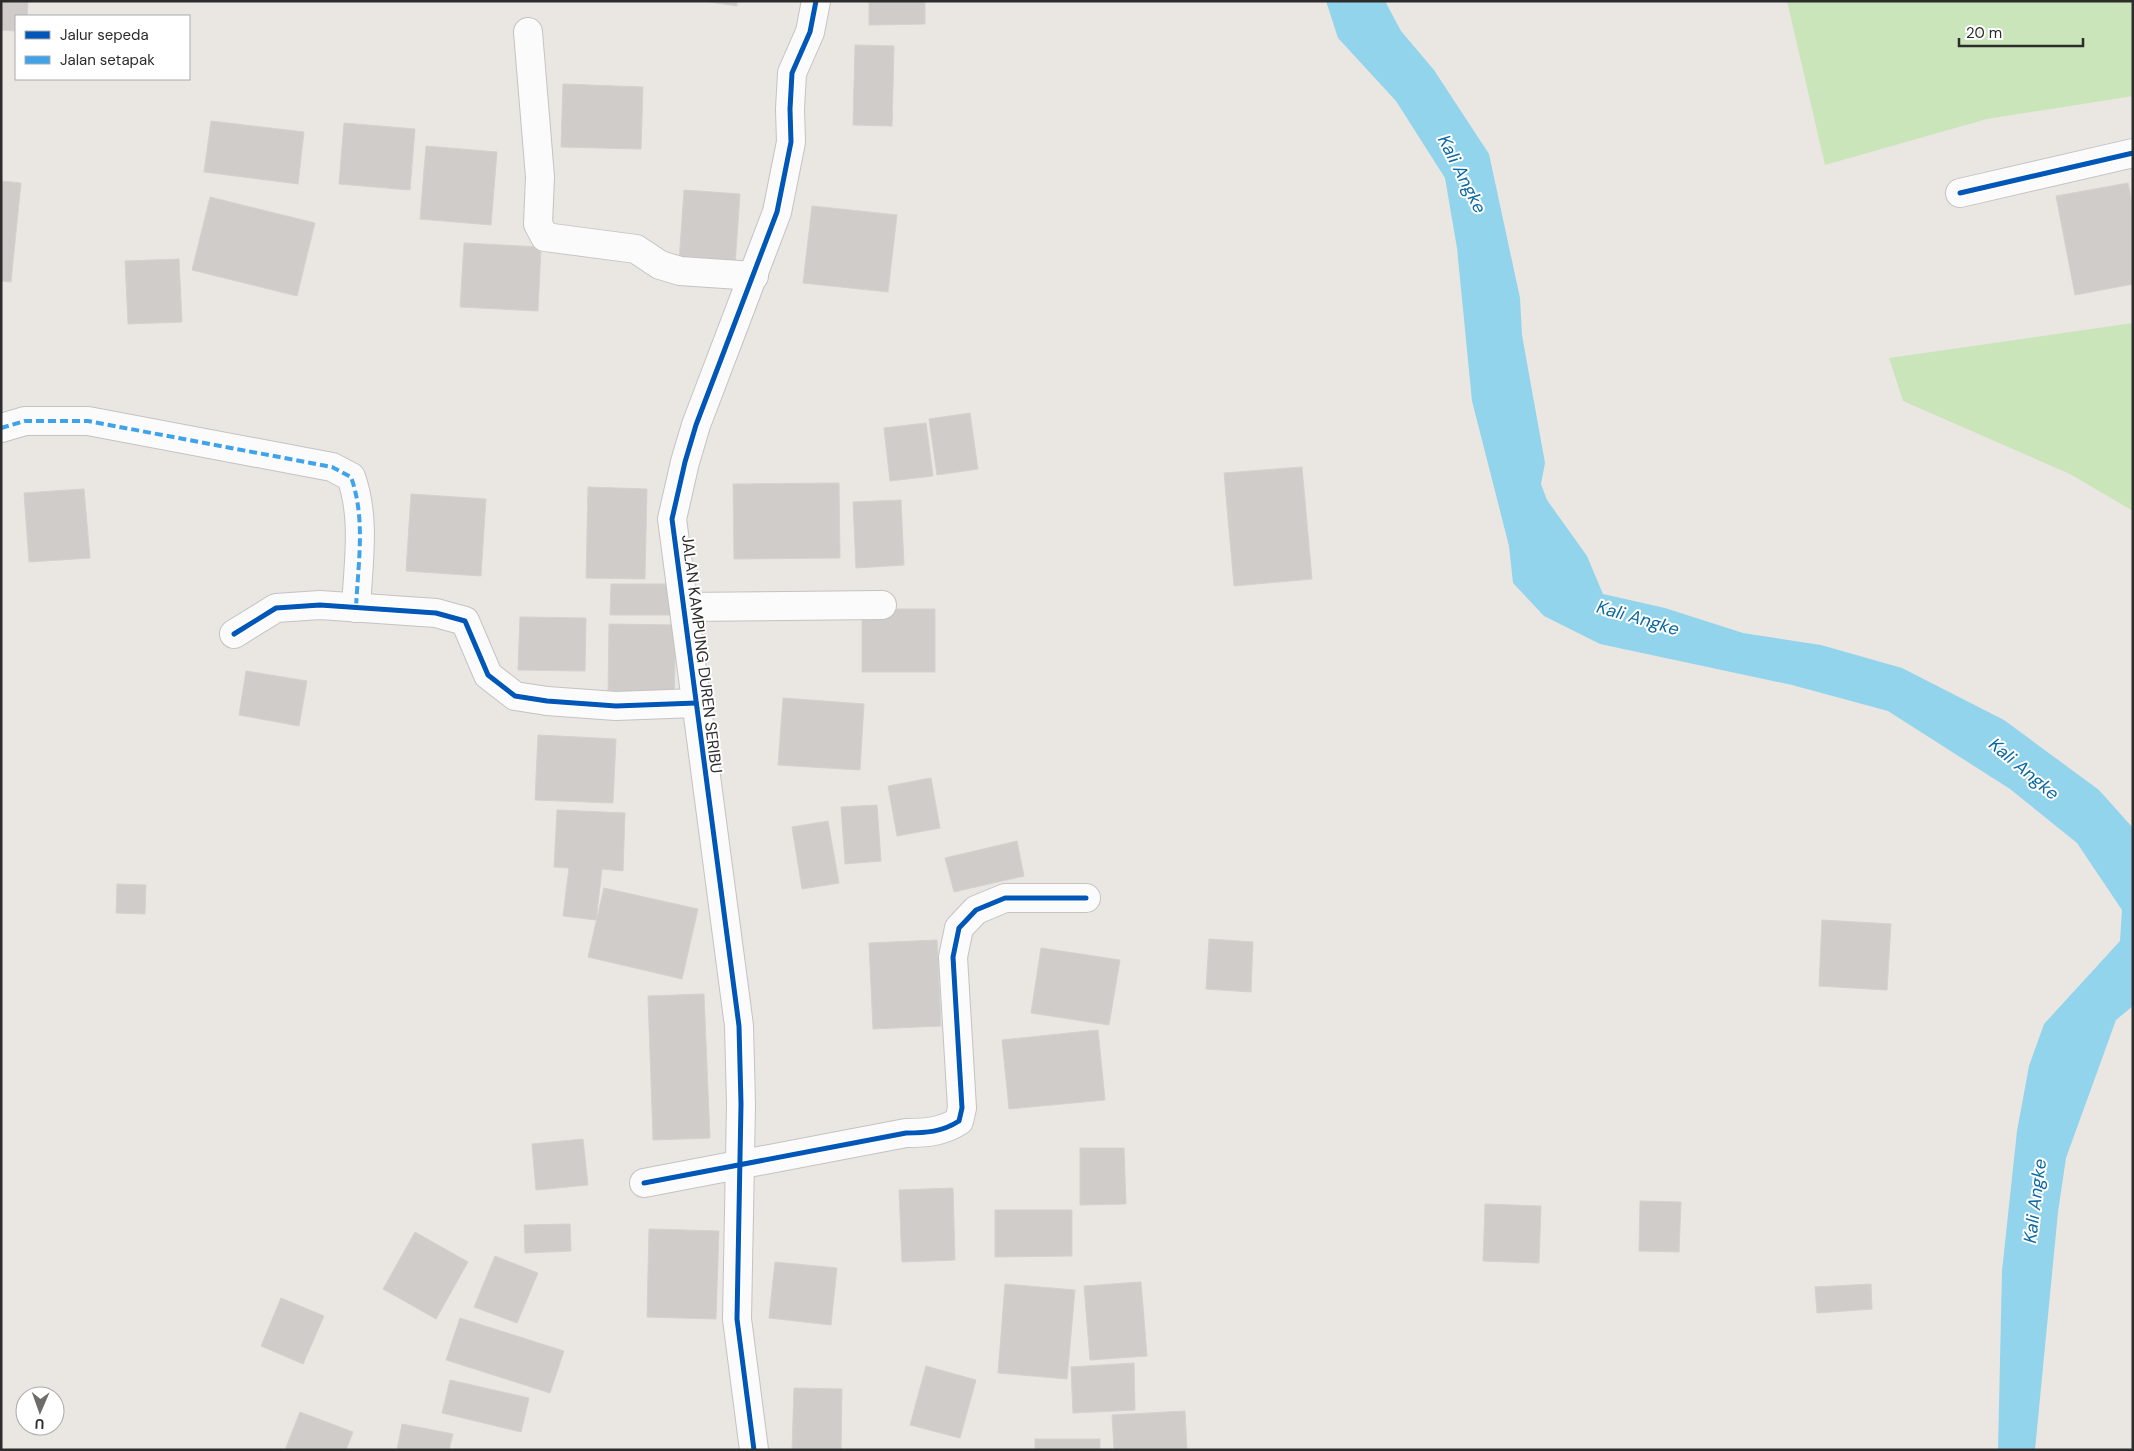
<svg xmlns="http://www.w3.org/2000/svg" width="2134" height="1451" viewBox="0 0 2134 1451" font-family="'DM Sans',sans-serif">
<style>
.green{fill:#cbe5ba}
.water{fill:#93d4ed}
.building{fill:#cfccc9;stroke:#d5d2ce}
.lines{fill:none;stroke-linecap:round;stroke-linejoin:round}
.minor-casing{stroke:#c4c2c3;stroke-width:30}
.minor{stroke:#fcfbfb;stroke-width:28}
.quiet{stroke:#3ea3eb;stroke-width:4;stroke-dasharray:8 4;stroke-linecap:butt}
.cycleway-casing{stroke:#fff;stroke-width:8}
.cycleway{stroke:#0057b8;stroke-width:5}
.labels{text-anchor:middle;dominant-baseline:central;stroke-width:4;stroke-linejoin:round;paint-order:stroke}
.street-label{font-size:16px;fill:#2c2c2c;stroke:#fff}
.water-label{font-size:18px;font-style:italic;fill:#0a69a2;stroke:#fff}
</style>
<rect width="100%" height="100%" fill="#eae6e2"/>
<g class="green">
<polygon points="1787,1 2133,1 2133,96 1987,119 1825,165"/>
<polygon points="2133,323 2133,511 2070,474 1903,401 1889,358"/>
</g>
<polygon class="water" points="1326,1 1385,1 1401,31 1434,70 1489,154 1520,298 1522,335 1545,463 1541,484 1547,500 1587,556 1603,594 1665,608 1743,633 1821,645 1902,668 2004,720 2099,790 2133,828 2133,1006 2116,1020 2066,1158 2058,1212 2035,1450 1998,1450 2002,1271 2017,1131 2029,1066 2044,1024 2120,941 2122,910 2077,843 2010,789 1888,711 1792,685 1600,644 1544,616 1513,583 1509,546 1472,401 1457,248 1445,178 1396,101 1338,38"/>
<g class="building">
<polygon points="1,1 28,1 27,16 16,16 16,31 1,30"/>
<polygon points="704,1 737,1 737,6"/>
<polygon points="869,1 925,1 925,24 869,25"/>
<polygon points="855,45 894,46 892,126 853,125"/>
<polygon points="563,84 643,87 641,149 561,147"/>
<polygon points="211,121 304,132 298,184 204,172"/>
<polygon points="344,123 415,129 410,190 339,184"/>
<polygon points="426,146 497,152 491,225 420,219"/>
<polygon points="1,181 21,183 11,282 1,281"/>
<polygon points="2128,183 2133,209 2133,284 2075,295 2056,196"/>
<polygon points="684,190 740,194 735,266 679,263"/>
<polygon points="210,197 315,223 297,296 192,270"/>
<polygon points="812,206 897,215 888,292 803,283"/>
<polygon points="464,243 541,247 538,311 460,307"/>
<polygon points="179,259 182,322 128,324 125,261"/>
<polygon points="970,413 978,469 937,475 929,419"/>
<polygon points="926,423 933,476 890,481 884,428"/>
<polygon points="1302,467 1312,579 1234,586 1224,473"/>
<polygon points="839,483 840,558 734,559 733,484"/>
<polygon points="588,487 647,489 645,579 586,578"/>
<polygon points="84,489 90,558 29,562 24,493"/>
<polygon points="411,494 486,499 481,576 406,571"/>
<polygon points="901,500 904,565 856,568 853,502"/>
<polygon points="611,584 672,584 672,615 610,615"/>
<rect x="862" y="609" width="73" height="63"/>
<polygon points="520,617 586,618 585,671 518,670"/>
<polygon points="609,624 676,625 674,698 608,696"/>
<polygon points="246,671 307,681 299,726 239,715"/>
<polygon points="783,698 864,704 860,770 778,765"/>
<polygon points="538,735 616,739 613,803 535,800"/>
<polygon points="931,778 940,828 897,836 888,786"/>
<polygon points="877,805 881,861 845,864 841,807"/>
<polygon points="557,810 625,813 623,871 602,869 596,920 563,916 569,868 554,867"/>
<polygon points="828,821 839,883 802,889 792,827"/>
<polygon points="1017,841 1024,876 954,892 945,858"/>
<polygon points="117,884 146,885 145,914 116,913"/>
<polygon points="604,888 698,909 682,979 588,957"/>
<polygon points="1822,920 1891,924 1887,990 1819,986"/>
<polygon points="1209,939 1253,942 1251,992 1206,989"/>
<polygon points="937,940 941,1026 873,1029 869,943"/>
<polygon points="1041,948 1120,960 1109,1025 1031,1013"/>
<polygon points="704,994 710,1138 653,1140 648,996"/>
<polygon points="1098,1030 1105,1100 1009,1109 1002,1040"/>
<polygon points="583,1139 588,1185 536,1190 532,1144"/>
<polygon points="1080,1148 1124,1148 1126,1204 1080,1205"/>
<polygon points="953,1188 955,1260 902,1262 899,1190"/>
<polygon points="1640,1201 1681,1202 1679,1252 1639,1251"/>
<polygon points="1485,1204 1541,1206 1539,1263 1483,1261"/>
<polygon points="995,1210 1072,1210 1072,1256 995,1257"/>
<polygon points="570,1224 571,1251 525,1253 524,1225"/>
<polygon points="649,1229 719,1231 716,1319 647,1317"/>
<polygon points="415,1232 468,1262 436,1319 383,1289"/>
<polygon points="495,1256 538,1273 517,1323 474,1307"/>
<polygon points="775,1262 837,1268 831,1325 769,1318"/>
<polygon points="1141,1282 1147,1356 1090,1360 1084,1286"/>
<polygon points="1005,1284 1075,1290 1067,1379 998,1373"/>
<polygon points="1871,1284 1872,1309 1817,1313 1815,1287"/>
<polygon points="281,1298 324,1316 303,1364 261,1346"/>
<polygon points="460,1318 564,1351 550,1393 446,1360"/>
<polygon points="1134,1363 1135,1410 1073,1413 1071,1367"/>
<polygon points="926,1366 976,1380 960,1438 910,1425"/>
<polygon points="450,1380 529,1398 521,1432 442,1413"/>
<polygon points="794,1388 842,1389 841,1450 792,1450"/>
<polygon points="1185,1411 1187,1450 1114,1450 1112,1415"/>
<polygon points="300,1412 353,1432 346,1450 285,1450"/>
<polygon points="402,1424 453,1434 449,1450 397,1450"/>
<rect x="1035" y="1439" width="65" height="11"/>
</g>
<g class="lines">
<g class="minor-casing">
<g id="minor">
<polyline points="528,32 540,177 538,224 545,237 636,249 660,265 680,271 754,276"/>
<polyline points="1960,193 2133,153"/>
<path d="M1 428 25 421H88L332 467 351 477C366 519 358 564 356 608"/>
<polyline points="684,607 882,605"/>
<polyline points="234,634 276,608 320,605 436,613 465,621 488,675 515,696 547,701 616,706 696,703"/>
<path d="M644 1183 906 1133C926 1133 942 1132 959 1121L962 1108 953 957 959 928 976 910 1005 898H1086"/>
<polyline points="754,1450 737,1319 741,1104 739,1026 672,519 685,462 696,425 777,212 791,142 790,109 792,73 810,32 816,1"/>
</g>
</g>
<use href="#minor" class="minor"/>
<path class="quiet" d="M1 428 25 421H88L332 467 351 477C366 519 358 564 356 608"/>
<g class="cycleway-casing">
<g id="cycleway">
<polyline points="1960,193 2133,153"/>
<polyline points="234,634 276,608 320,605 436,613 465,621 488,675 515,696 547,701 616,706 696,703"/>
<path d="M644 1183 906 1133C926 1133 942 1132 959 1121L962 1108 953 957 959 928 976 910 1005 898H1086"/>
<polyline points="754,1450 737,1319 741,1104 739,1026 672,519 685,462 696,425 777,212 791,142 790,109 792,73 810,32 816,1"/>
</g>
</g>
<use href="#cycleway" class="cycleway"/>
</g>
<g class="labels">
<g class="street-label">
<text transform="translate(702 654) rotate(83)">JALAN KAMPUNG DUREN SERIBU</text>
</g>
<g class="water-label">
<text transform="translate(1462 174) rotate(63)">Kali Angke</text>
<text transform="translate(1638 618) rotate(16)">Kali Angke</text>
<text transform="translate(2024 769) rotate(40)">Kali Angke</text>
<text transform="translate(2035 1201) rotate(-83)">Kali Angke</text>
</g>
</g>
<rect width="2134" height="1451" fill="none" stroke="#2c2c2c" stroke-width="5"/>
<rect x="15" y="15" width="175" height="65" fill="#ffffff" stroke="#ababab"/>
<rect x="25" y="31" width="25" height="8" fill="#0057b8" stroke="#ababab"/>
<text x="60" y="40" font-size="15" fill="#2c2c2c">Jalur sepeda</text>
<rect x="25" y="56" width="25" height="8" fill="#3ea3eb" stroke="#ababab"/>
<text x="60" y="65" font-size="15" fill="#2c2c2c">Jalan setapak</text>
<g transform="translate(40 1411) rotate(182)"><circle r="24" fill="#ffffff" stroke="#ababab"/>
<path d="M0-4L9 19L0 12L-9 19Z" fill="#6e6d6c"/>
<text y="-8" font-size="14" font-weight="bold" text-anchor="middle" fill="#2c2c2c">U</text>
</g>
<path d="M1959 38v8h124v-8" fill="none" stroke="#2c2c2c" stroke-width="2.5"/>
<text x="1966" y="38" font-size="15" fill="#2c2c2c" stroke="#ffffff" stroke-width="4" paint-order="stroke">20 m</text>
</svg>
